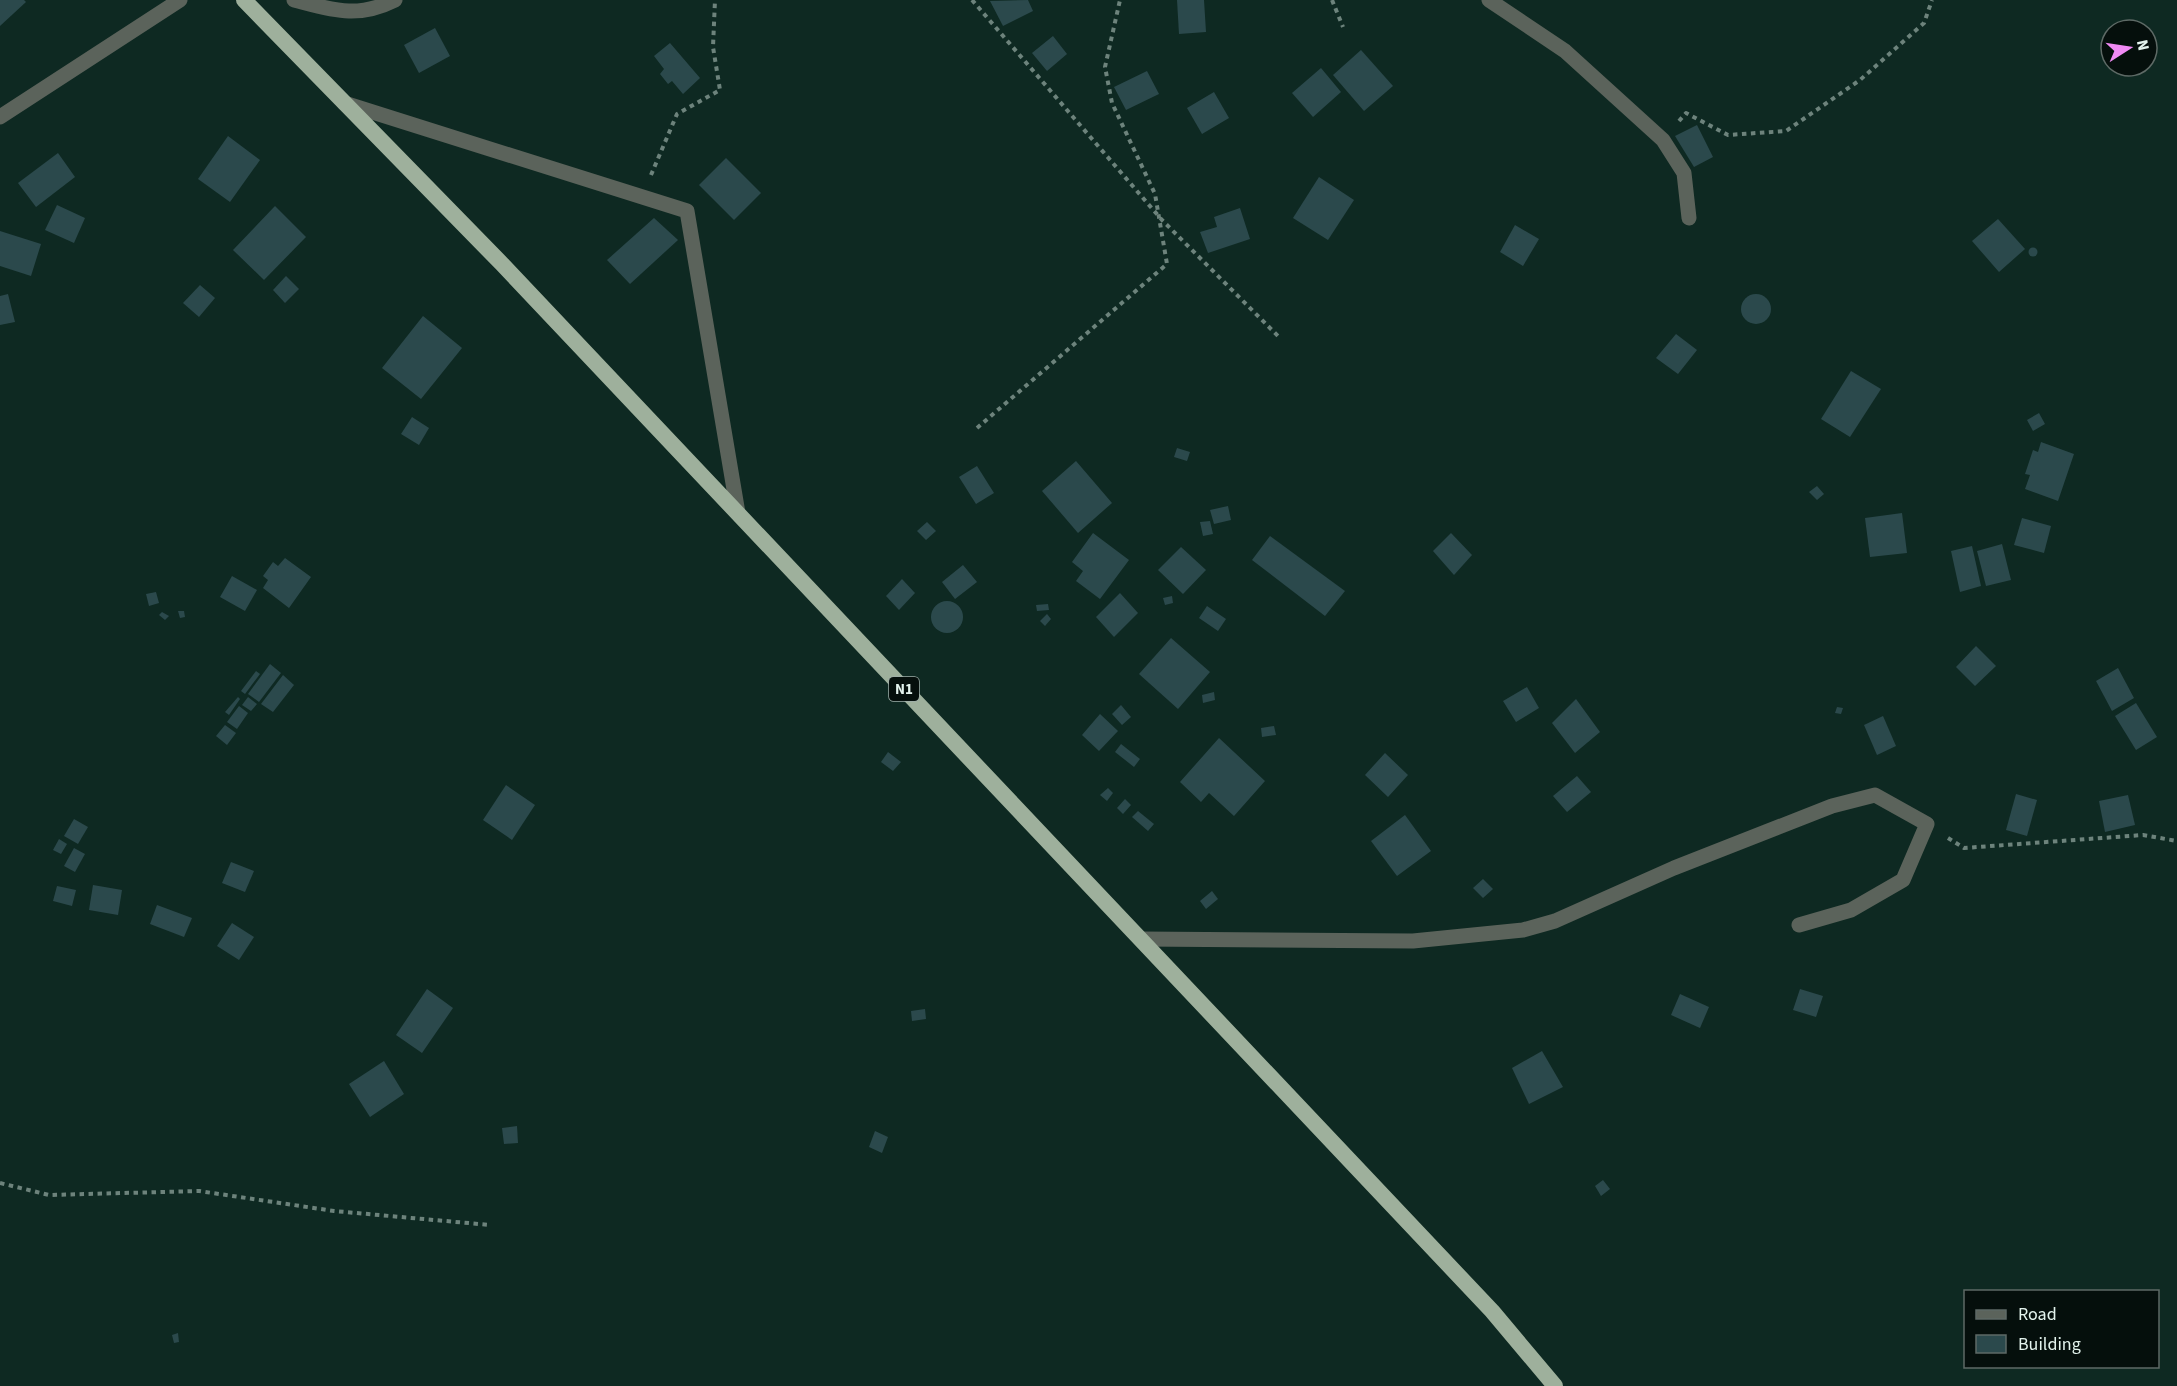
<svg xmlns="http://www.w3.org/2000/svg" width="2177" height="1386" viewBox="0 0 2177 1386" font-family="'Source Sans 3',sans-serif">
<style>
.building{fill:#2b494c}
.lines{fill:none;stroke-linecap:round;stroke-linejoin:round}
.path{stroke:#6d837c;stroke-width:4;stroke-dasharray:4.5 4.5;stroke-linecap:butt}
.minor{stroke:#5b635b;stroke-width:15}
.trunk{stroke:#9eb09c;stroke-width:16}
.labels{text-anchor:middle;dominant-baseline:central;stroke-width:6;stroke-linejoin:round;paint-order:stroke}
.shield{fill:#050f0c;stroke:#a0afaa;stroke-width:1.5}
.shield-label{font-size:15px;font-weight:bold;fill:#e3f3ed}
</style>
<rect width="100%" height="100%" fill="#0e2922"/>
<g class="building">
<polygon points="0,0 24,0 26,2 0,26"/>
<polygon points="1028,0 1033,11 1003,26 990,1"/>
<polygon points="1177,0 1204,0 1206,32 1179,34"/>
<polygon points="435,28 450,56 419,73 404,45"/>
<polygon points="1053,36 1067,54 1047,71 1032,53"/>
<polygon points="670,43 700,78 683,94 672,81 668,84 660,74 664,69 654,56"/>
<polygon points="1361,50 1393,86 1364,111 1333,75"/>
<polygon points="1321,68 1341,92 1313,117 1292,93"/>
<polygon points="1147,71 1159,94 1126,110 1114,87"/>
<polygon points="1214,92 1229,118 1202,134 1187,108"/>
<polygon points="1697,125 1713,157 1694,167 1675,136"/>
<polygon points="228,136 260,160 230,202 198,179"/>
<polygon points="58,153 75,177 36,207 18,183"/>
<polygon points="726,158 761,193 734,220 699,185"/>
<polygon points="1319,177 1354,200 1328,240 1293,218"/>
<polygon points="57,205 85,218 74,243 45,230"/>
<polygon points="275,206 306,237 264,280 233,250"/>
<polygon points="1240,208 1250,239 1208,253 1200,232 1217,227 1214,217"/>
<polygon points="654,218 678,240 630,284 607,260"/>
<polygon points="1998,219 2025,249 1999,272 1972,241"/>
<polygon points="1515,225 1539,239 1523,266 1500,252"/>
<polygon points="0,231 41,244 31,276 0,266"/>
<circle cx="2033" cy="252" r="4.5"/>
<polygon points="286,276 299,289 285,303 273,290"/>
<polygon points="200,285 215,298 199,317 183,303"/>
<polygon points="8,294 15,322 0,325 0,296"/>
<circle cx="1756" cy="309" r="15"/>
<polygon points="423,316 462,348 421,399 382,368"/>
<polygon points="1676,334 1697,350 1678,374 1656,358"/>
<polygon points="1851,371 1881,389 1850,437 1821,419"/>
<polygon points="2039,413 2045,424 2033,431 2027,420"/>
<polygon points="412,417 429,428 419,445 401,434"/>
<polygon points="2041,442 2074,454 2058,501 2025,489 2030,475 2025,474 2033,450 2038,452"/>
<polygon points="1177,448 1190,452 1187,461 1174,457"/>
<polygon points="1076,461 1112,503 1078,533 1042,491"/>
<polygon points="977,466 994,493 976,504 959,477"/>
<polygon points="1817,486 1824,494 1817,500 1809,492"/>
<polygon points="1228,506 1231,520 1214,524 1210,510"/>
<polygon points="1902,513 1907,553 1870,557 1865,518"/>
<polygon points="2022,518 2051,526 2044,553 2014,545"/>
<polygon points="1210,521 1213,534 1203,536 1200,522"/>
<polygon points="927,522 936,531 926,540 917,531"/>
<polygon points="1093,533 1129,560 1100,599 1076,581 1083,571 1072,562"/>
<polygon points="1451,533 1472,555 1454,575 1433,551"/>
<polygon points="1270,536 1345,591 1325,616 1252,560"/>
<polygon points="2002,544 2011,580 1986,586 1977,551"/>
<polygon points="1972,546 1981,586 1960,592 1951,551"/>
<polygon points="1181,547 1206,570 1183,594 1158,570"/>
<polygon points="285,558 311,577 289,608 263,588 268,580 263,576 273,562 278,566"/>
<polygon points="963,565 977,582 955,599 942,582"/>
<polygon points="232,576 257,590 245,611 220,597"/>
<polygon points="902,579 915,593 899,610 886,596"/>
<polygon points="156,592 159,603 149,606 146,594"/>
<polygon points="1120,593 1138,613 1114,637 1096,617"/>
<polygon points="1172,596 1173,603 1165,605 1163,598"/>
<circle cx="947" cy="617" r="16"/>
<polygon points="1048,604 1049,610 1037,611 1036,605"/>
<polygon points="1207,606 1226,619 1218,631 1199,618"/>
<polygon points="178,611 184,611 185,617 180,618"/>
<polygon points="162,612 169,616 165,620 159,615"/>
<polygon points="1047,614 1051,619 1045,626 1040,621"/>
<polygon points="1171,638 1210,672 1178,709 1139,674"/>
<polygon points="1976,646 1996,666 1975,686 1956,667"/>
<polygon points="270,664 281,673 259,702 248,694"/>
<polygon points="2118,668 2134,698 2112,711 2096,681"/>
<polygon points="256,671 260,674 245,694 241,691"/>
<polygon points="283,675 294,685 273,712 261,704"/>
<polygon points="1527,687 1539,708 1516,722 1503,701"/>
<polygon points="1214,692 1215,700 1203,703 1202,695"/>
<polygon points="238,697 240,699 229,715 225,712"/>
<polygon points="248,697 257,704 251,711 242,705"/>
<polygon points="1576,699 1600,732 1575,753 1552,723"/>
<polygon points="2136,703 2157,737 2136,750 2115,716"/>
<polygon points="1121,705 1131,717 1122,725 1112,714"/>
<polygon points="239,706 248,713 237,729 227,722"/>
<polygon points="1837,707 1843,708 1841,714 1835,713"/>
<polygon points="1100,714 1118,731 1099,751 1082,735"/>
<polygon points="1883,716 1896,746 1877,755 1864,725"/>
<polygon points="225,725 236,733 227,745 216,736"/>
<polygon points="1274,726 1276,735 1262,737 1261,728"/>
<polygon points="1219,738 1265,781 1234,816 1209,793 1201,802 1180,782"/>
<polygon points="1121,744 1140,759 1134,767 1115,752"/>
<polygon points="888,752 901,762 893,771 881,762"/>
<polygon points="1385,753 1408,775 1388,797 1365,775"/>
<polygon points="1577,776 1591,792 1567,812 1553,796"/>
<polygon points="506,785 535,805 512,840 483,820"/>
<polygon points="1108,788 1113,793 1107,801 1100,795"/>
<polygon points="2016,794 2037,800 2027,836 2006,830"/>
<polygon points="2128,795 2135,825 2105,832 2099,801"/>
<polygon points="1125,799 1131,805 1123,814 1117,808"/>
<polygon points="1138,811 1154,824 1148,831 1132,817"/>
<polygon points="1405,815 1431,851 1397,876 1371,841"/>
<polygon points="74,819 88,827 78,844 64,836"/>
<polygon points="59,839 67,844 61,854 53,850"/>
<polygon points="74,848 85,854 75,872 64,866"/>
<polygon points="231,862 254,871 245,892 222,883"/>
<polygon points="1483,879 1493,889 1483,898 1473,888"/>
<polygon points="93,885 122,890 118,915 89,910"/>
<polygon points="57,886 76,890 72,906 53,901"/>
<polygon points="1212,891 1218,899 1206,909 1200,901"/>
<polygon points="157,905 192,918 184,937 150,924"/>
<polygon points="232,923 254,937 239,960 217,946"/>
<polygon points="427,989 453,1008 422,1053 396,1035"/>
<polygon points="1800,989 1823,996 1816,1017 1793,1010"/>
<polygon points="1680,994 1709,1007 1700,1028 1671,1015"/>
<polygon points="925,1009 926,1019 912,1021 911,1011"/>
<polygon points="1542,1051 1563,1087 1529,1104 1512,1068"/>
<polygon points="384,1061 404,1094 370,1117 349,1084"/>
<polygon points="517,1126 518,1143 504,1144 502,1128"/>
<polygon points="875,1131 888,1137 882,1153 869,1147"/>
<polygon points="1603,1180 1610,1189 1601,1196 1595,1186"/>
<polygon points="178,1333 179,1342 174,1343 172,1335"/>
</g>
<g class="lines">
<g class="path">
<polyline points="972,0 1162,220 1280,338"/>
<polyline points="1332,0 1343,27"/>
<polyline points="1679,121 1686,113 1728,135 1786,131 1860,80 1924,23 1932,0"/>
<polyline points="651,175 677,114 720,90 713,47 715,0"/>
<polyline points="977,428 1167,264 1155,194 1112,103 1105,67 1120,0"/>
<polyline points="1948,838 1964,848 2143,835 2177,841"/>
<polyline points="0,1183 49,1195 199,1191 334,1211 490,1225"/>
</g>
<g class="minor">
<path d="M294 0C333 10 357 19 395 0"/>
<polyline points="1489,0 1565,51 1663,140 1684,173 1689,218"/>
<polyline points="344,103 687,211 738,513"/>
<polyline points="0,117 180,0"/>
<polyline points="1141,939 1413,941 1523,930 1555,921 1674,868 1832,806 1875,795 1927,824 1903,880 1851,910 1799,925"/>
</g>
<polyline class="trunk" points="244,0 502,264 1492,1311 1555,1386"/>
</g>
<g class="labels">
<rect class="shield" x="889" y="677" width="30" height="24" rx="4.5"/>
<g class="shield-label">
<text x="904" y="689">N1</text>
</g>
</g>
<rect x="1964" y="1290" width="195" height="78" fill="#050f0c" stroke="#5e6a66" stroke-width="1.5"/>
<rect x="1976" y="1310" width="30" height="9" fill="#5b635b" stroke="#5e6a66" stroke-width="1.5"/>
<text x="2018" y="1320" font-size="18" fill="#e3f3ed">Road</text>
<rect x="1976" y="1335" width="30" height="18" fill="#2b494c" stroke="#5e6a66" stroke-width="1.5"/>
<text x="2018" y="1350" font-size="18" fill="#e3f3ed">Building</text>
<g transform="translate(2129 48) rotate(78)"><circle r="28" fill="#050f0c" stroke="#5e6a66" stroke-width="1.5"/>
<path d="M0-4.5L10 22L0 15L-10 22Z" fill="#f18bf5"/>
<text y="-9" font-size="16" font-weight="bold" text-anchor="middle" fill="#e3f3ed">N</text>
</g>
</svg>
